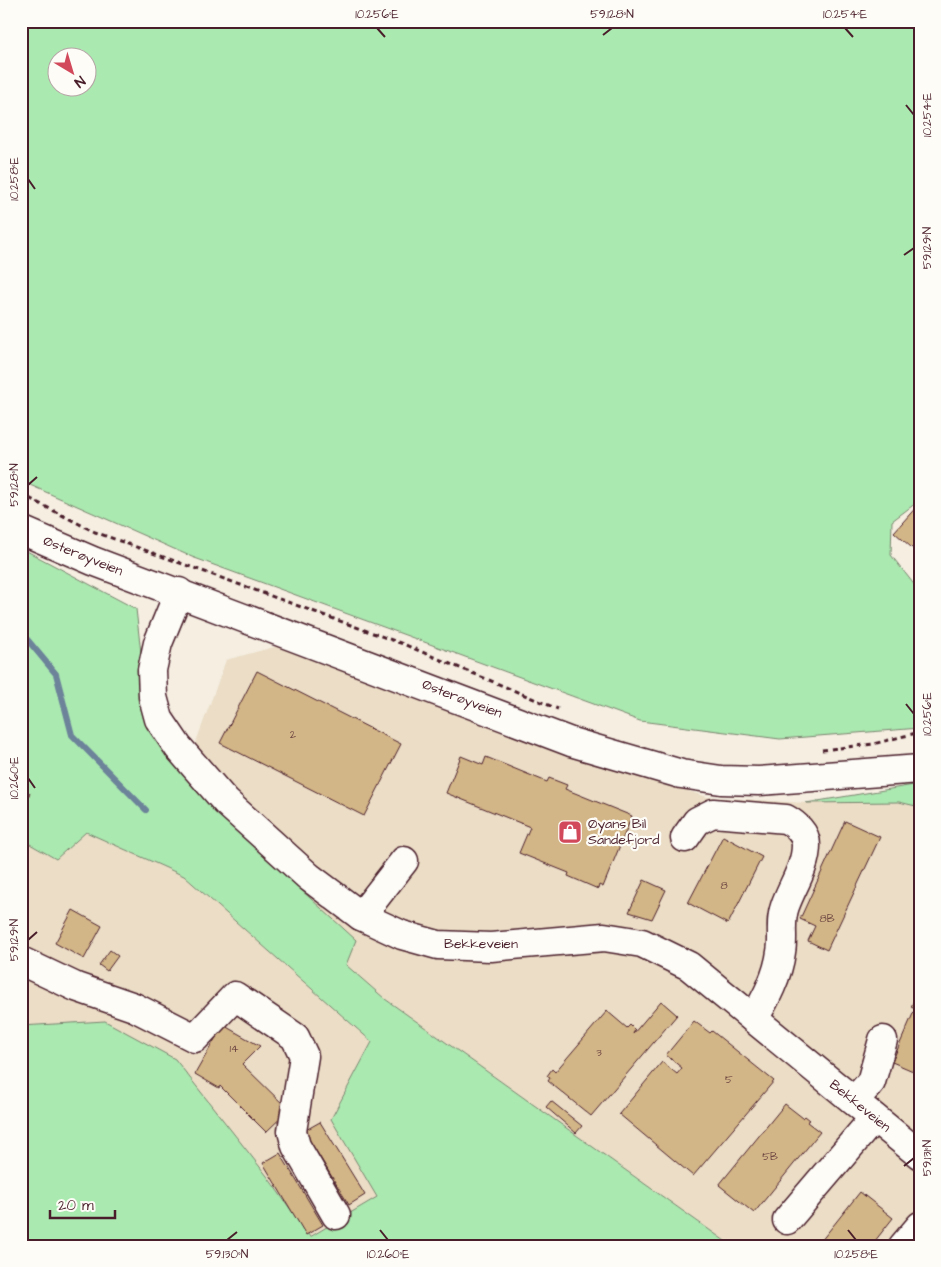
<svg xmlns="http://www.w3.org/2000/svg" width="941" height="1267" viewBox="0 0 941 1267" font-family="'Architects Daughter',sans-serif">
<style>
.built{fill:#ebddc6}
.green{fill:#aae9b0;stroke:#7a846e;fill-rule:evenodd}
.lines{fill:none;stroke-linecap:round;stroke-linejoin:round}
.stream{stroke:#6c8399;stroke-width:6}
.building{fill:#d3b687;stroke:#4a1f2b}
.minor-casing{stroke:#4a1f2b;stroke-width:31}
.major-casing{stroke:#4a1f2b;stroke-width:31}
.path{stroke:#4a1f2b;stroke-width:3;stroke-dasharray:5 4;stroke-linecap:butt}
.minor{stroke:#fdfcf7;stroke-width:28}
.major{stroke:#fdfcf7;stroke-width:28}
.ticks{fill:none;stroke:#4a1f2b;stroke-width:2}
.labels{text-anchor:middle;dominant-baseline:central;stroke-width:4.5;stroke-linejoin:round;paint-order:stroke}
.number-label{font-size:11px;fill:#6c4542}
.street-label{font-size:14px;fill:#4a1f2b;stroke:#fdfcf7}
.poi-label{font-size:14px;fill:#4a1f2b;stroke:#fdfcf7;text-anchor:start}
.neatline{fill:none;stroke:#4a1f2b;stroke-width:2}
.ticks-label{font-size:12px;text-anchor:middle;fill:#4a1f2b}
</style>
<rect width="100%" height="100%" fill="#f5eee1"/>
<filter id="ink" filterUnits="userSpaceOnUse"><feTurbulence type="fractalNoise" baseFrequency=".02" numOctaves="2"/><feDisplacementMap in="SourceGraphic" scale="10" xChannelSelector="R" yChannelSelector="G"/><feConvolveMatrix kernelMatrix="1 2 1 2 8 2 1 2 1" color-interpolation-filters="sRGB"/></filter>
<g filter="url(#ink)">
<g class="built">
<polygon points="278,646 605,764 707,797 806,803 899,802 920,807 920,1246 732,1246 385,999 346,965 184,775 226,660"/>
<polygon points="86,832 184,876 372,1042 331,1119 378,1197 310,1237 267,1176 105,1021 21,1026 21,839 56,859"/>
</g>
<g class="green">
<path d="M21 21H920V500L892 521 891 555 920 592V728L780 739 640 721 192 557 21 481ZM58 58H88V88H58Z"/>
<polygon points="21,548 136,609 149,724 184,775 218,814 356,940 346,965 385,999 732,1246 21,1246 21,1026 105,1021 175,1059 267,1176 310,1237 377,1197 331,1119 372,1042 184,876 86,832 56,859 21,839"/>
<polygon points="920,784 920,807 899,802 806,803"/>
</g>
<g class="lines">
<polyline class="stream" points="21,632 56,674 72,735 146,810"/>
</g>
<g class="building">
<polygon points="919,504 920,505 920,555 894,532"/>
<polygon points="257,671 401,744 364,816 220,743"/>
<polygon points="461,756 483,765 486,757 547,782 549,778 567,785 565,789 632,816 603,887 599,885 598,889 568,876 569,873 519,853 530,827 446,793"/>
<polygon points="22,789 30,793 26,801 21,799"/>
<polygon points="845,821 880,837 827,950 808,941 815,926 800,919"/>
<polygon points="723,836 762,857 728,924 688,903"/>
<polygon points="644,880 666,890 652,919 629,912"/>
<polygon points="73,910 102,926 84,959 55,943"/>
<polygon points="110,950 118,956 107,971 99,965"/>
<polygon points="920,986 920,1074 892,1062 915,1009 911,1007"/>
<polygon points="661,1001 677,1015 591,1116 548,1081 550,1078 547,1076 552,1069 555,1072 607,1011 627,1028 630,1025 635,1030 633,1034"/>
<polygon points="694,1021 710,1033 712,1031 774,1081 693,1176 619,1114 662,1062 677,1074 682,1068 666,1055"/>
<polygon points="223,1025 260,1046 242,1064 289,1110 266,1132 220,1086 219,1088 195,1074"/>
<polygon points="551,1101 582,1126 576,1133 546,1107"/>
<polygon points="785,1104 803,1118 805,1116 810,1120 807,1122 820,1132 754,1213 719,1185"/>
<polygon points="320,1122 365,1195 349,1205 304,1131"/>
<polygon points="280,1153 323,1225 306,1235 263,1163"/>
<polygon points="860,1192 893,1218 871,1246 817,1246"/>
</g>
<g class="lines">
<g class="minor-casing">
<g id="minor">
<polyline points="179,592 158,643 152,670 153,697 159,719 178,747 226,802 309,877 361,916 402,935 438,945 491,947 604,937 642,943 689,966 920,1155"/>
<path d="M685 838 697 821 713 813 786 819C795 824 806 833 806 845 806 867 792 886 785 906 779 922 784 936 781 952 778 976 766 998 754 1019"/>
<polyline points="361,916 404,861"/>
<polyline points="21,961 76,987 134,1007 195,1038 235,996 295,1037 304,1056 292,1131 296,1146 336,1215"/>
<polyline points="854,1101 871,1082 883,1040"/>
<polyline points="787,1220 874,1118"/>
<polyline points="903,1246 920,1226"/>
</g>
</g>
<g class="major-casing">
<polyline id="major" points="21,530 93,561 571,742 681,774 721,780 759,781 920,769"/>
</g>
<g class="path">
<polyline points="21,494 95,532 403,644 558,709"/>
<polyline points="822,750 873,744 920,732"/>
</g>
<use href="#minor" class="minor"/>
<use href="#major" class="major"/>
</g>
</g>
<path class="ticks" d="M377 28 385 37M845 28 853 37M603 35 612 28M906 105 914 115M28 179 35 189M904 255 914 248M28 485 37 477M906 704 914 714M28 778 35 788M28 940 37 932M904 1166 914 1158M380 1230 388 1240M848 1230 856 1240M227 1240 237 1232"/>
<defs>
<g id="shop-square" transform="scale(1.25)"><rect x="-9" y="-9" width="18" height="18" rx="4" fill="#d1495b" stroke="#fdfcf7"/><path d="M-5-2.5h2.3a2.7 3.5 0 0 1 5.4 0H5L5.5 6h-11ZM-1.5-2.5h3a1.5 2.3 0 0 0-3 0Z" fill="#fff"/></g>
</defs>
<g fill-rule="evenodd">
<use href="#shop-square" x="570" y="832"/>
</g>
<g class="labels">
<g class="number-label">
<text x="293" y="734">2</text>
<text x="724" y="885">8</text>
<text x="827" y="918">8B</text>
<text x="234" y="1048">14</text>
<text x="599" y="1052">3</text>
<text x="729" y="1079">5</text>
<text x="770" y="1156">5B</text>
</g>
<g class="street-label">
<text transform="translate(83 556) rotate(22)">Østerøyveien</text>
<text transform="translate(462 699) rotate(21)">Østerøyveien</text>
<text x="481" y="944">Bekkeveien</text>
<text transform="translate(860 1106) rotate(39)">Bekkeveien</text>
</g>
<g class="poi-label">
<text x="588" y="824">Øyans Bil<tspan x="588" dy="16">Sandefjord</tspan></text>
</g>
</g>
<rect width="941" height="1267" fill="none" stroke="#fdfcf7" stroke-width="55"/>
<g transform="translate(72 72) rotate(142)"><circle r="24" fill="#fdfcf7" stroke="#b5a4a5"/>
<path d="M0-4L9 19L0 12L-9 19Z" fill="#d1495b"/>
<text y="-8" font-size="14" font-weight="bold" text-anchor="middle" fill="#4a1f2b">N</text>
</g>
<path d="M50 1210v8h65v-8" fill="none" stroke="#4a1f2b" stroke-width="2.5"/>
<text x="58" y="1210" font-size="15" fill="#4a1f2b" stroke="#fdfcf7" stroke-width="4" paint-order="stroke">20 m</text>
<rect x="28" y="28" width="886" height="1212" class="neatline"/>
<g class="ticks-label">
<text x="377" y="18">10.256°E</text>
<text x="612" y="18">59.128°N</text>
<text x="845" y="18">10.254°E</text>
<text transform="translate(927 115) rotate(-90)" y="4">10.254°E</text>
<text transform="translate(14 179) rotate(-90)" y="4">10.258°E</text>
<text transform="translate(927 248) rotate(-90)" y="4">59.129°N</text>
<text transform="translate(14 485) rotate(-90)" y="4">59.128°N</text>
<text transform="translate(927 714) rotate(-90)" y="4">10.256°E</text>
<text transform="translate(14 778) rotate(-90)" y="4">10.260°E</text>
<text transform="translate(14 940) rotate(-90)" y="4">59.129°N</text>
<text transform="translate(927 1158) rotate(-90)" y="4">59.131°N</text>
<text x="227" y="1258">59.130°N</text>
<text x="388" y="1258">10.260°E</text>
<text x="856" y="1258">10.258°E</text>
</g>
</svg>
